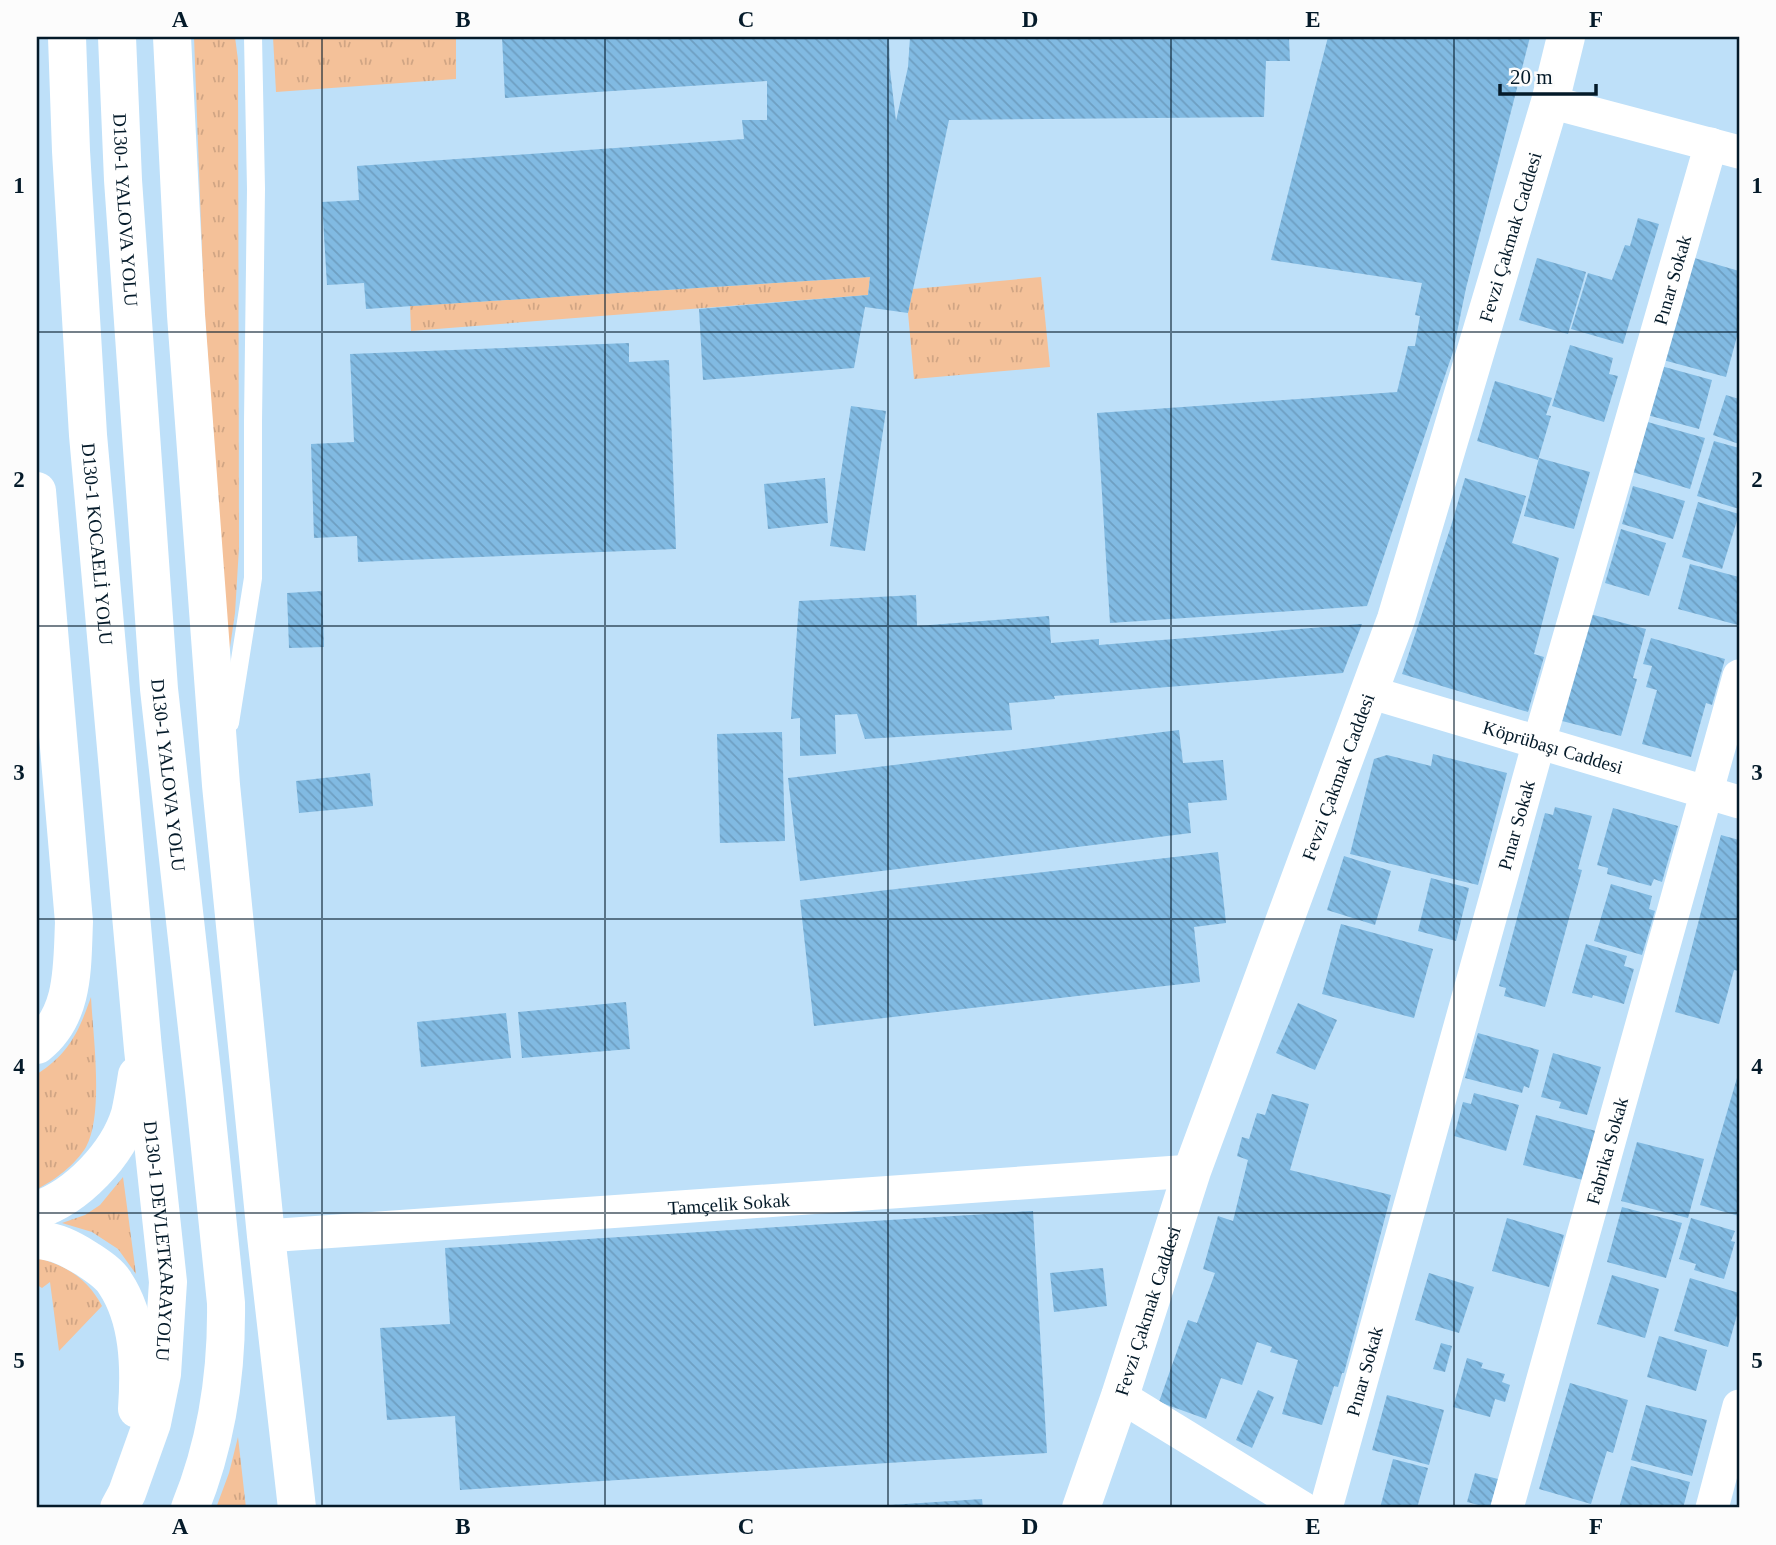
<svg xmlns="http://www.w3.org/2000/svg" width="1776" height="1545" viewBox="0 0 1776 1545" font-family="'Times New Roman',serif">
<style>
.grass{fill:url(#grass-tufts)}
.building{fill:url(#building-back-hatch)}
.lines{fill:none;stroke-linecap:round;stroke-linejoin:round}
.lane{stroke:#fff;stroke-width:18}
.street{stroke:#fff;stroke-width:33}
.secondary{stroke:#fff;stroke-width:38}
.highway{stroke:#fff;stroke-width:38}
.grid{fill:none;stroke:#041a29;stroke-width:2;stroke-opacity:0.55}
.labels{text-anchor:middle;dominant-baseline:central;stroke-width:6;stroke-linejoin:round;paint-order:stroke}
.street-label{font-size:19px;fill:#041a29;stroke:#fcfcfc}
.neatline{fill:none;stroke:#041a29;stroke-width:2.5}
.grid-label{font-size:23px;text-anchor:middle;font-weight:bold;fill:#041a29}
</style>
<defs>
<pattern id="grass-tufts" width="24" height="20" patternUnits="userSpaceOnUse" patternTransform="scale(1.75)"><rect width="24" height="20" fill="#f4c199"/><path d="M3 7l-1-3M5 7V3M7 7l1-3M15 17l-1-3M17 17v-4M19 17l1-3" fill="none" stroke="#d0a584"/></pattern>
<pattern id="building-back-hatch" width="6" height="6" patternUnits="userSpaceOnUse" patternTransform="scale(1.75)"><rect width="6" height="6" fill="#81bae2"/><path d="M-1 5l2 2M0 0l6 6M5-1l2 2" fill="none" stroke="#6e9fc2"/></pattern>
</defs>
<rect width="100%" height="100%" fill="#bee0f9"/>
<g class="grass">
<polygon points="194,37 235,37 238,60 239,548 235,613 229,654 204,303"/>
<polygon points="273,37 456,37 456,79 276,92"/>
<polygon points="870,277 868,295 411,331 410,306"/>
<polygon points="1041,277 1050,367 914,379 908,313 913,289"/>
<path d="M91 997C93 1036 104 1114 86 1147 76 1164 54 1181 37 1189V1074C69 1054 79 1031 91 997Z"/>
<polygon points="123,1177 136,1274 118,1249 92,1232 62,1223 85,1215 100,1205"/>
<path d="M37 1258C66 1265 88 1279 102 1306L59 1351 50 1282 42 1288 37 1285Z"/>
<polygon points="238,1437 246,1508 216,1508 229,1473"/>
</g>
<g class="building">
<polygon points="502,37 889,37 890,70 896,121 908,67 910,37 1289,37 1290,61 1266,61 1264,117 949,120 908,313 865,307 854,368 703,380 699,309 868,295 870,277 366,309 364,283 327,285 322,202 359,200 357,166 744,139 742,120 767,120 767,81 505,98"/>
<polygon points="1328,37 1530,37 1466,288 1453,352 1367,606 1110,623 1097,413 1397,392 1408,346 1415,346 1420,316 1415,315 1422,283 1271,260"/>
<polygon points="1638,218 1659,224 1623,344 1571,329 1588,273 1612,280 1625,245 1630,246"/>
<polygon points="1691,257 1739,271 1739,329 1726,377 1663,360"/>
<polygon points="1537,258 1586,272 1568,334 1519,320"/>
<polygon points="629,343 629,362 669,360 676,549 358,562 357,536 314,538 311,444 354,442 350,354"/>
<polygon points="1570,345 1613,358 1609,374 1618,376 1604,422 1552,406"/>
<polygon points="1661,366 1712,380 1699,429 1647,415"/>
<polygon points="1495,381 1552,398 1546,415 1551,416 1538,460 1477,441"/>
<polygon points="1726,395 1739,399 1739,444 1713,435"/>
<polygon points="851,406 886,411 865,551 830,546"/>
<polygon points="1644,421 1705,438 1690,489 1629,471"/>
<polygon points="1714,441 1739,448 1739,509 1697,496"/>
<polygon points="1539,458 1590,472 1574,529 1524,516"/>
<polygon points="825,478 828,523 768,529 764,484"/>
<polygon points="1465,478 1526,496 1512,543 1559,558 1534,654 1544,657 1528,712 1402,674 1451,526"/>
<polygon points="1633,486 1685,501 1673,539 1622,524"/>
<polygon points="1698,502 1739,514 1722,569 1682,557"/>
<polygon points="1621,529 1666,543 1649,596 1605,583"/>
<polygon points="1690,564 1739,577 1738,625 1678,609"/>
<polygon points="322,591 324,647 289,648 287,593"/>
<polygon points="916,595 917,626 1049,616 1051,643 1099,639 1099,645 1362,624 1343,673 1054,696 1055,699 1009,703 1012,730 865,739 857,714 835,715 836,754 800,756 800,718 791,719 799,601"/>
<polygon points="1590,614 1646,629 1633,678 1637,679 1621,736 1562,721"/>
<polygon points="1651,638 1725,659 1712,705 1706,703 1691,757 1642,744 1657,690 1646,687 1652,666 1643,664"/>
<polygon points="1179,730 1183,763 1223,760 1227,800 1188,803 1191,833 800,881 788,778"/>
<polygon points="782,732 785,841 720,843 717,734"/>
<polygon points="1433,754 1507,773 1478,885 1350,854 1374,759 1387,755 1431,766"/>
<polygon points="370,773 373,806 299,813 296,781"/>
<polygon points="1555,807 1592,816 1578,869 1582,870 1545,1007 1504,996 1506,988 1499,986 1545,813 1553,815"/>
<polygon points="1613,808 1678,826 1662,882 1654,879 1651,886 1607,874 1608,868 1597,865"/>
<polygon points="1721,835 1739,840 1739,971 1734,970 1719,1024 1675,1012"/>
<polygon points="1218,852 1226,923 1194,927 1200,982 814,1026 800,900"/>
<polygon points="1344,856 1391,871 1375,925 1327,910"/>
<polygon points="1431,878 1469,888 1456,941 1418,931"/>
<polygon points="1611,884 1652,896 1649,909 1655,911 1642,955 1594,941"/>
<polygon points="1341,924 1433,949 1414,1018 1322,994"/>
<polygon points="1586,944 1627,956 1624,966 1634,969 1624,1004 1593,995 1592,998 1572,993"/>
<polygon points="626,1002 630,1049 522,1058 518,1012"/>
<polygon points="1298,1003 1337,1020 1315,1070 1276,1053"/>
<polygon points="506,1013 511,1058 421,1067 417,1022"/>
<polygon points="1478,1033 1539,1050 1529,1088 1524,1086 1522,1093 1465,1078"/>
<polygon points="1553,1053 1601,1067 1587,1115 1559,1108 1561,1102 1541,1097"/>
<polygon points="1739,1071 1739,1216 1700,1205"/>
<polygon points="1474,1093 1519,1105 1506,1151 1454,1136 1463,1102 1471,1104"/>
<polygon points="1272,1094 1309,1104 1290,1170 1391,1195 1344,1373 1342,1373 1338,1387 1334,1386 1322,1425 1282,1414 1298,1360 1270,1352 1272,1347 1257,1342 1242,1385 1221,1378 1206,1419 1159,1402 1188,1320 1197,1323 1215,1273 1203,1269 1218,1216 1233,1221 1248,1160 1237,1156 1242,1137 1249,1139 1257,1113 1265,1115"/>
<polygon points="1536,1115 1596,1131 1583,1180 1523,1165"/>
<polygon points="1637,1142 1704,1159 1688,1218 1621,1201"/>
<polygon points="1622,1207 1682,1223 1666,1278 1607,1262"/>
<polygon points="1033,1211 1047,1453 460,1490 455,1416 387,1420 380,1328 450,1324 445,1248"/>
<polygon points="1507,1218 1564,1235 1549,1287 1492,1271"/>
<polygon points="1691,1218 1735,1231 1731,1241 1735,1242 1724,1279 1694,1270 1696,1264 1679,1259"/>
<polygon points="1103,1268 1107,1306 1054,1312 1050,1273"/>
<polygon points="1429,1273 1474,1287 1459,1333 1415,1320"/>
<polygon points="1612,1275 1659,1289 1645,1338 1597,1324"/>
<polygon points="1690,1278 1739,1293 1739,1308 1728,1347 1674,1331"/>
<polygon points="1659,1336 1707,1350 1696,1391 1647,1377"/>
<polygon points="1441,1343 1452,1346 1445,1372 1433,1369"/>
<polygon points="1467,1358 1483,1363 1481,1368 1505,1374 1502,1382 1510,1385 1505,1402 1495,1399 1490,1417 1453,1407"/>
<polygon points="1570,1383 1628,1400 1613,1453 1607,1451 1591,1504 1539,1489"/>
<polygon points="1258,1390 1274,1397 1252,1448 1236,1440"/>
<polygon points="1387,1395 1444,1410 1429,1465 1372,1450"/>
<polygon points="1646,1405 1707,1420 1692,1476 1631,1460"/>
<polygon points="1393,1459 1428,1468 1417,1508 1380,1508"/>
<polygon points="1631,1466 1690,1482 1683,1508 1619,1508"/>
<polygon points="1475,1473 1498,1479 1490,1508 1467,1502"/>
<polygon points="982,1499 983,1508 876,1508 875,1506"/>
</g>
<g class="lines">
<polyline class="lane" points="230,723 253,578 253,421 256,189 253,37"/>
<g class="street">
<polyline points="1550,102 1739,152"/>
<path id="s1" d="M1369 692 1739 802"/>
<path id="s2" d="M266 1236 1192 1171"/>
<polyline points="1120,1396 1303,1508"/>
<path id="s3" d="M1326 1508 1539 742 1711 144"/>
<path id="s4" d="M1507 1508 1739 676"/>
<polyline points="1712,1508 1739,1406"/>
</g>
<g class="secondary">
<polyline points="172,37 186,315 221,785 266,1236 297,1508"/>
<path d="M37 491 74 922C72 966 75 1015 37 1045"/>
<path id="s5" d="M1081 1508 1120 1396 1192 1171 1396 619 1550 102 1566 37"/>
</g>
<g class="highway">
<path id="s6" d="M67 37 71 151 88 435 143 1049 168 1282 162 1374 152 1423 127 1493 119 1508"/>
<path id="s7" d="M117 37 123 180 159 689 204 1090 226 1303C227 1372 216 1444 190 1508"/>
<path d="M37 1210C77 1197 118 1154 130 1114 133 1101 135 1088 137 1075"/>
<path d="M37 1240C56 1241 71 1249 87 1259 96 1265 109 1273 115 1283 139 1319 140 1367 137 1409"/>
</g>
</g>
<path class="grid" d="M322 37V1508M605 37V1508M888 37V1508M1171 37V1508M1454 37V1508M37 332H1739M37 626H1739M37 919H1739M37 1213H1739"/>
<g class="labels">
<g class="street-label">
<text stroke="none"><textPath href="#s7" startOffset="173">D130-1 YALOVA YOLU</textPath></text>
<text stroke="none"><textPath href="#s5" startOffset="1342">Fevzi Çakmak Caddesi</textPath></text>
<text stroke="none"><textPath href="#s3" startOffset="1276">Pınar Sokak</textPath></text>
<text stroke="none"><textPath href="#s6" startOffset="508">D130-1 KOCAELİ YOLU</textPath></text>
<text stroke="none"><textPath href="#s1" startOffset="192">Köprübaşı Caddesi</textPath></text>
<text stroke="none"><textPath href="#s7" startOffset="740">D130-1 YALOVA YOLU</textPath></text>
<text stroke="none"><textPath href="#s5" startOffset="775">Fevzi Çakmak Caddesi</textPath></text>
<text stroke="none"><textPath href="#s3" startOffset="709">Pınar Sokak</textPath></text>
<text stroke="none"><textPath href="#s4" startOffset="371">Fabrika Sokak</textPath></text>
<text stroke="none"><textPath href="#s2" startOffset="464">Tamçelik Sokak</textPath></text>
<text stroke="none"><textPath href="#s6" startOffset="1208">D130-1 DEVLETKARAYOLU</textPath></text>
<text stroke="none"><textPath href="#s5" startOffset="208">Fevzi Çakmak Caddesi</textPath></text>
<text stroke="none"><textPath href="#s3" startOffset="142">Pınar Sokak</textPath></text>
</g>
</g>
<rect width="1776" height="1545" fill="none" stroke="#fcfcfc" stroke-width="77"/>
<path d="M1500 84v10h96v-10" fill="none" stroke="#041a29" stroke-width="3.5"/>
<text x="1510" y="84" font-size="21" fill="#041a29" stroke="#fcfcfc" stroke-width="5" paint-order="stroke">20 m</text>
<rect x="38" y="38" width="1700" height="1468" class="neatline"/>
<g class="grid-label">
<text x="180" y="27">A</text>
<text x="463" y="27">B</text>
<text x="746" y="27">C</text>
<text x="1030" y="27">D</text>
<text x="1313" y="27">E</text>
<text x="1596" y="27">F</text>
<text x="19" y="193">1</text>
<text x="1757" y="193">1</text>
<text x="19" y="487">2</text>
<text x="1757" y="487">2</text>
<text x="19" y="780">3</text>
<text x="1757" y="780">3</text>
<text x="19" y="1074">4</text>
<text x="1757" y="1074">4</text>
<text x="19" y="1368">5</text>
<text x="1757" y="1368">5</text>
<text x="180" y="1534">A</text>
<text x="463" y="1534">B</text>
<text x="746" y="1534">C</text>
<text x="1030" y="1534">D</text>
<text x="1313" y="1534">E</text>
<text x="1596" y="1534">F</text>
</g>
</svg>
